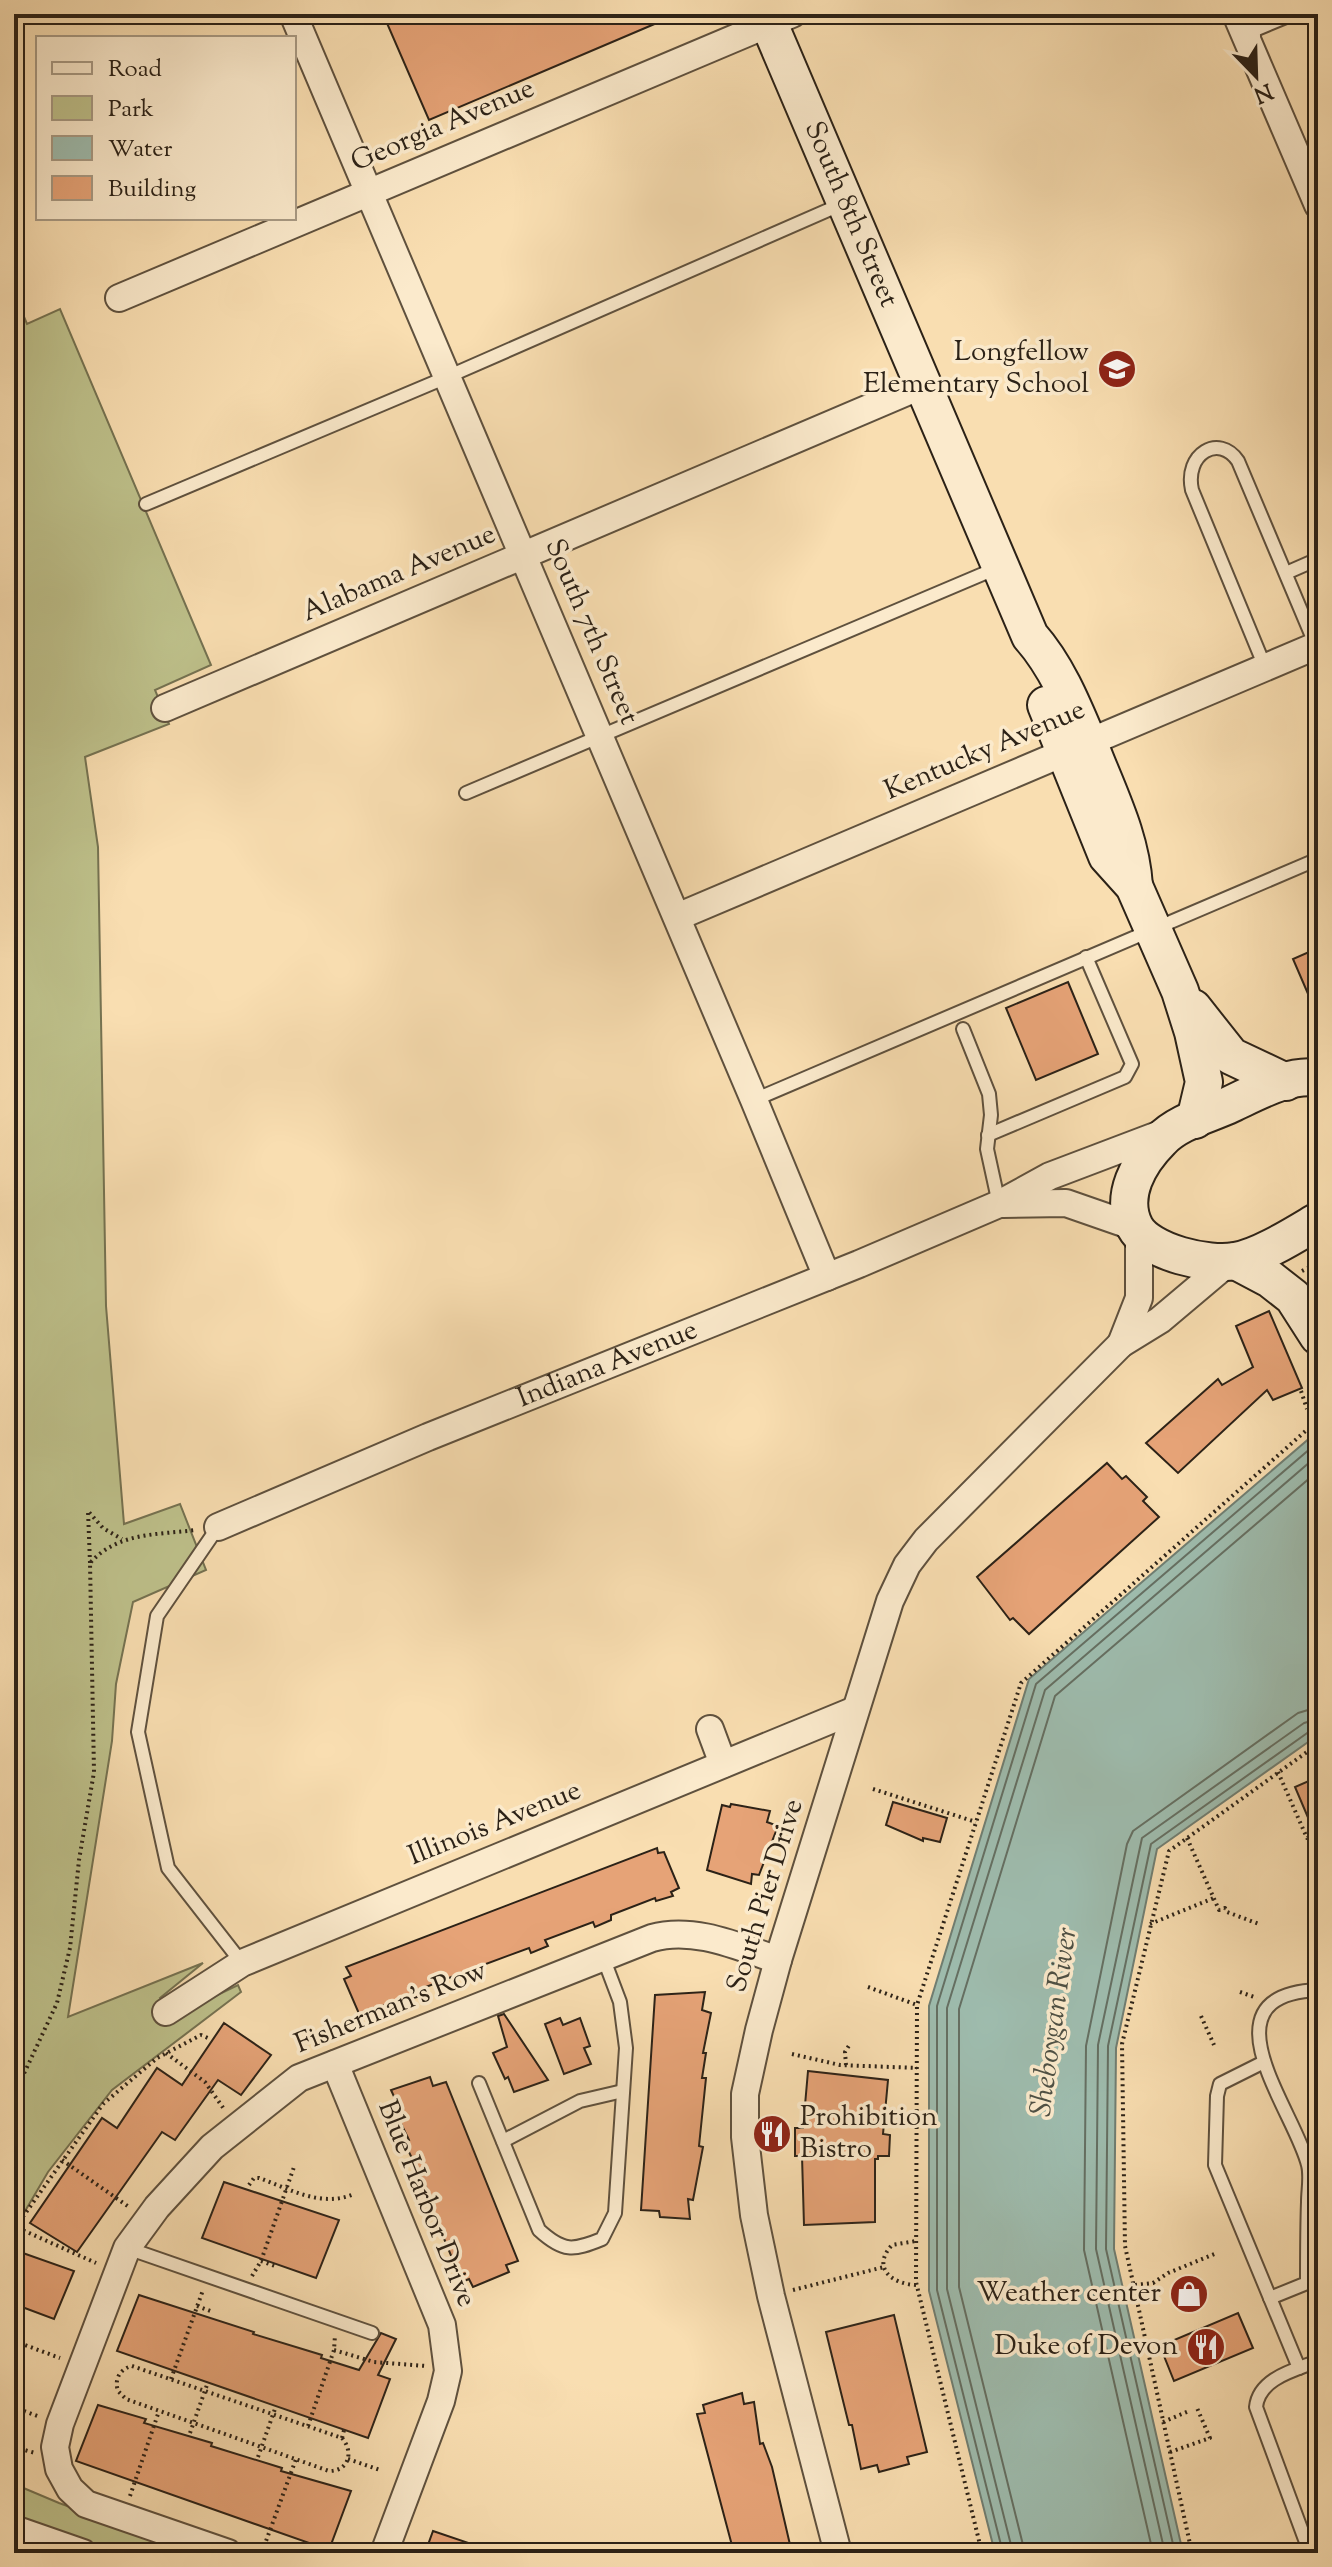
<svg xmlns="http://www.w3.org/2000/svg" width="1332" height="2567" viewBox="0 0 1332 2567" font-family="'Sorts Mill Goudy',serif">
<style>
.green{fill:#bec18b;stroke:#757251;stroke-width:2}
.water{fill:#9ebcae;stroke:#707e72;stroke-width:2}
.lines{fill:none;stroke-linecap:round;stroke-linejoin:round}
.shore{stroke:#656f62;stroke-width:2}
.building{fill:#e6a377;stroke:#2c2217;stroke-width:2}
.lane-casing{stroke:#5f513e;stroke-width:16}
.street-casing{stroke:#5f513e;stroke-width:30}
.secondary-casing{stroke:#2c2217;stroke-width:40}
.path{stroke:#2c2217;stroke-width:4;stroke-dasharray:2 4;stroke-linecap:butt}
.lane{stroke:#fbeacc;stroke-width:12}
.street{stroke:#fbeacc;stroke-width:26}
.secondary{stroke:#fbeacc;stroke-width:36}
.labels{text-anchor:middle;dominant-baseline:central;stroke-width:7;stroke-linejoin:round;paint-order:stroke}
.street-label{font-size:28px;fill:#2c2217;stroke:#fbeacc}
.poi-label{font-size:28px;fill:#2c2217;stroke:#fbeacc;text-anchor:end}
.water-label{font-size:30px;font-style:italic;fill:#4e5044;stroke:#fbeacc}
</style>
<rect width="100%" height="100%" fill="#f9deb1"/>
<filter id="stains"><feTurbulence type="fractalNoise" baseFrequency=".0025" numOctaves="4"/><feColorMatrix values="0 0 0 0 .2 0 0 0 0 .09 0 0 0 0 .02 0 0 0 .5 -.17"/></filter>
<radialGradient id="worn" r=".72"><stop offset=".6" stop-color="#630" stop-opacity="0"/><stop offset="1" stop-color="#630" stop-opacity=".3"/></radialGradient>
<g class="green">
<polygon points="14,293 27,324 60,309 211,665 155,690 169,724 85,757 98,847 106,1306 124,1524 180,1504 206,1570 133,1602 116,1684 112,1741 68,2017 203,1963 160,1998 172,2017 238,1985 241,1992 112,2090 48,2172 21,2218 14,2237"/>
<polygon points="14,2484 59,2503 198,2553 14,2553"/>
</g>
<polygon class="water" points="1318,1431 1318,1735 1157,1849 1116,2048 1114,2249 1183,2553 995,2553 929,2291 929,2006 1029,1679"/>
<g class="lines">
<g class="shore">
<polyline points="1003,2553 937,2290 937,2006 1036,1684 1318,1442"/>
<polyline points="1013,2553 947,2289 947,2008 1045,1690 1318,1455"/>
<polyline points="1025,2553 959,2287 959,2009 1055,1696 1318,1471"/>
<polyline points="1153,2553 1084,2250 1086,2046 1127,1844 1133,1831 1298,1713 1318,1707"/>
<polyline points="1165,2553 1096,2249 1098,2045 1142,1838 1304,1723 1318,1719"/>
<polyline points="1175,2553 1106,2249 1108,2046 1151,1844 1310,1731 1318,1730"/>
</g>
</g>
<g class="building">
<polygon points="383,14 678,14 429,120"/>
<polygon points="1318,948 1318,1017 1293,959"/>
<polygon points="1068,982 1098,1054 1036,1080 1006,1008"/>
<polygon points="1269,1311 1302,1388 1273,1400 1267,1390 1178,1473 1146,1443 1218,1379 1222,1385 1253,1367 1236,1326"/>
<polygon points="1107,1463 1122,1479 1126,1476 1147,1497 1143,1501 1159,1517 1029,1634 1013,1618 1010,1620 977,1577"/>
<polygon points="1318,1777 1318,1841 1295,1787"/>
<polygon points="893,1802 947,1818 940,1842 923,1838 923,1841 886,1825"/>
<polygon points="731,1804 770,1811 767,1822 778,1826 759,1875 752,1874 751,1884 707,1870 722,1805 730,1807"/>
<polygon points="657,1848 658,1853 664,1852 679,1888 671,1892 673,1896 656,1901 655,1898 611,1915 611,1920 595,1927 593,1922 545,1940 548,1946 531,1953 529,1948 467,1971 418,1990 421,1996 405,2000 403,1997 360,2016 344,1979 351,1976 346,1967"/>
<polygon points="705,1992 702,2010 711,2013 703,2053 706,2053 702,2078 706,2078 699,2146 703,2147 693,2200 688,2199 690,2219 660,2217 659,2211 641,2210 655,1995"/>
<polygon points="504,2014 548,2080 514,2092 508,2077 505,2079 493,2053 507,2047 498,2016"/>
<polygon points="560,2018 563,2025 580,2018 590,2046 584,2048 591,2064 564,2074 545,2024"/>
<polygon points="224,2023 271,2055 241,2095 218,2080 175,2140 162,2132 77,2252 30,2223 102,2118 117,2128 157,2068 182,2085"/>
<polygon points="808,2071 888,2080 883,2134 890,2135 889,2156 878,2156 878,2159 875,2159 875,2222 804,2225 802,2156 795,2156 795,2128 803,2128"/>
<polygon points="430,2077 433,2086 446,2082 518,2261 506,2265 509,2272 473,2287 469,2279 462,2282 430,2205 434,2203 404,2142 409,2140 392,2105 397,2103 391,2090"/>
<polygon points="224,2182 339,2220 316,2278 202,2238"/>
<polygon points="20,2252 74,2271 54,2319 14,2304 14,2269"/>
<polygon points="139,2295 254,2332 253,2334 322,2355 321,2358 359,2370 381,2333 396,2339 378,2375 390,2379 368,2438 117,2351"/>
<polygon points="1238,2313 1253,2348 1174,2381 1160,2346"/>
<polygon points="894,2315 927,2452 907,2457 909,2464 879,2472 877,2465 861,2469 852,2425 849,2425 826,2332"/>
<polygon points="742,2393 744,2404 754,2402 760,2444 763,2443 772,2467 791,2549 782,2551 782,2553 734,2553 697,2414 705,2413 703,2405"/>
<polygon points="98,2405 146,2419 144,2423 212,2443 211,2446 282,2468 281,2471 351,2491 329,2550 76,2461"/>
<polygon points="433,2531 489,2550 489,2553 425,2553"/>
</g>
<g class="lines">
<g class="lane-casing">
<g id="lane">
<polyline points="1245,34 1293,14"/>
<polyline points="146,504 447,377 842,204"/>
<polyline points="1286,573 1318,559"/>
<path d="M1265 667 1192 490C1184 454 1219 433 1238 461L1316 646"/>
<polyline points="466,793 997,568"/>
<polyline points="963,1029 989,1094 991,1115 987,1149 999,1204"/>
<polyline points="754,1100 1318,859"/>
<polyline points="988,1135 1125,1077 1132,1064 1086,957"/>
<polyline points="218,1527 157,1616 138,1732 168,1868 242,1963"/>
<polyline points="1264,2062 1220,2084 1217,2096 1215,2165 1299,2368"/>
<path d="M479 2083 539 2230C563 2252 573 2251 602 2239L615 2213 626 2048 620 2002 603 1957"/>
<polyline points="503,2141 580,2101 623,2091"/>
<polyline points="127,2248 372,2333"/>
<path d="M1270 2298 1307 2283C1307 2256 1307 2229 1308 2202 1308 2190 1311 2176 1308 2165 1295 2111 1199 1995 1318 1990"/>
<path d="M1310 2553 1256 2407C1259 2378 1295 2370 1318 2361"/>
</g>
</g>
<g class="street-casing">
<g id="street">
<polyline points="293,14 754,1100 827,1277"/>
<polyline points="1236,14 1318,205"/>
<polyline points="119,298 792,14"/>
<polyline points="165,708 923,385"/>
<polyline points="677,917 1318,645"/>
<polyline points="1003,1204 1066,1203 1135,1227"/>
<polyline points="1121,1344 1139,1298 1139,1232"/>
<path id="s1" d="M218 1527 428 1437 859 1264 999 1204 1050 1176 1166 1132"/>
<polyline points="710,1729 723,1764"/>
<polyline points="166,2012 242,1963 855,1710"/>
<polyline points="335,2064 442,2325 448,2371 441,2401 384,2553"/>
<polyline points="14,2529 83,2553"/>
<path d="M228 2553 86 2504 70 2489 59 2469 55 2447 60 2424 127 2248 157 2207 212 2147 299 2078 652 1938C694 1926 739 1947 778 1960"/>
<polyline points="838,2553 771,2296 754,2215 745,2137 745,2094 759,2030 778,1960 890,1601 907,1565 926,1540 1121,1344 1160,1320 1230,1261"/>
</g>
</g>
<g class="secondary-casing">
<g id="secondary">
<path id="s2" d="M765 14 1030 636C1060 670 1076 714 1094 756 1111 799 1131 839 1134 886"/>
<polyline points="1046,705 1107,856 1134,886 1180,991 1193,1032 1204,1082 1195,1120"/>
<polyline points="1193,1008 1231,1056 1286,1082"/>
<path d="M1318 1078C1290 1073 1257 1092 1231 1104 1208 1115 1179 1121 1161 1140 1139 1162 1119 1196 1135 1227 1149 1253 1209 1266 1235 1261 1260 1257 1296 1234 1318 1221"/>
<polyline points="1236,1261 1270,1279 1293,1297 1318,1336"/>
</g>
</g>
<g class="path">
<polyline points="1302,1271 1318,1263"/>
<polyline points="1301,1391 1307,1409"/>
<polyline points="90,1563 88,1511 103,1528 122,1539"/>
<polyline points="1278,1772 1307,1838 1318,1833"/>
<polyline points="873,1789 976,1822"/>
<polyline points="1187,1838 1219,1910 1225,1908 1227,1912 1259,1924"/>
<polyline points="1150,1924 1214,1898"/>
<polyline points="868,1987 917,2005"/>
<polyline points="1240,1992 1257,1998"/>
<polyline points="1201,2016 1214,2045"/>
<polyline points="166,2053 205,2082 224,2109"/>
<polyline points="792,2054 840,2065 917,2068"/>
<polyline points="846,2065 845,2052 850,2044"/>
<path d="M14 2095 57 2003 70 1948 79 1860 94 1772 90 1563C118 1532 157 1535 195 1530"/>
<polyline points="62,2160 129,2207"/>
<path d="M249 2185 254 2178H259C290 2189 321 2208 354 2194"/>
<polyline points="18,2228 96,2263"/>
<polyline points="14,2239 22,2218 103,2104 157,2058 201,2035 208,2038"/>
<polyline points="261,2261 275,2266"/>
<polyline points="252,2276 261,2261 294,2167"/>
<path d="M916 2285C892 2284 871 2268 892 2245L916 2241"/>
<polyline points="1135,2285 1153,2283 1168,2273 1217,2253"/>
<polyline points="793,2290 884,2267"/>
<polyline points="197,2306 213,2312"/>
<polyline points="14,2341 60,2358"/>
<polyline points="334,2350 374,2362 426,2366"/>
<path d="M132 2366 342 2438C354 2452 349 2471 329 2471L126 2399 118 2391C114 2379 120 2369 132 2366Z"/>
<polyline points="171,2379 203,2290"/>
<polyline points="24,2411 40,2417"/>
<polyline points="1163,2422 1189,2411"/>
<polyline points="308,2426 334,2350 335,2335"/>
<polyline points="190,2433 208,2382"/>
<polyline points="342,2438 344,2430"/>
<polyline points="14,2447 35,2453"/>
<polyline points="1170,2452 1210,2438 1197,2408"/>
<polyline points="258,2457 276,2406"/>
<polyline points="348,2459 380,2470"/>
<polyline points="130,2496 159,2411"/>
<polyline points="262,2552 296,2459"/>
<polyline points="982,2553 916,2282 917,2005 1021,1683 1318,1420"/>
<polyline points="1192,2553 1125,2246 1122,2044 1169,1851 1318,1744"/>
</g>
<use href="#lane" class="lane"/>
<use href="#street" class="street"/>
<use href="#secondary" class="secondary"/>
</g>
<defs>
<g id="school-disc" transform="scale(2)"><circle r="9.5" fill="#8f2418" stroke="#fbeacc"/><path d="M0-5L7-2L0 1L-7-2ZM-4 1L0 2.5L4 1V4Q0 6-4 4Z" fill="#fff"/></g>
<g id="restaurant-disc" transform="scale(2)"><circle r="9.5" fill="#8f2418" stroke="#fbeacc"/><path d="M-5-6h1v4h1v-4h1v4h1v-4h1v5L-1.5 .5V6h-2V.5L-5-1ZM5-6V6H3V1.5H1.5Q1.5-4 5-6Z" fill="#fff"/></g>
<g id="shop-disc" transform="scale(2)"><circle r="9.5" fill="#8f2418" stroke="#fbeacc"/><path d="M-5-2.5h2.3a2.7 3.5 0 0 1 5.4 0H5L5.5 6h-11ZM-1.5-2.5h3a1.5 2.3 0 0 0-3 0Z" fill="#fff"/></g>
</defs>
<g fill-rule="evenodd">
<use href="#school-disc" x="1117" y="369"/>
<use href="#restaurant-disc" x="772" y="2134"/>
<use href="#shop-disc" x="1189" y="2294"/>
<use href="#restaurant-disc" x="1206" y="2347"/>
</g>
<g class="labels">
<g class="street-label">
<text transform="translate(443 126) rotate(-23)">Georgia Avenue</text>
<text stroke="none"><textPath href="#s2" startOffset="218">South 8th Street</textPath></text>
<text transform="translate(399 574) rotate(-23)">Alabama Avenue</text>
<text transform="translate(591 632) rotate(67)">South 7th Street</text>
<text transform="translate(985 751) rotate(-23)">Kentucky Avenue</text>
<text stroke="none"><textPath href="#s1" startOffset="422">Indiana Avenue</textPath></text>
<text transform="translate(495 1824) rotate(-22)">Illinois Avenue</text>
<text transform="translate(766 1896) rotate(-73)">South Pier Drive</text>
<text transform="translate(391 2008) rotate(-22)">Fisherman's Row</text>
<text transform="translate(426 2204) rotate(68)">Blue Harbor Drive</text>
</g>
<g class="poi-label">
<text x="1089" y="353">Longfellow<tspan x="1089" dy="32">Elementary School</tspan></text>
<text x="800" y="2118" text-anchor="start">Prohibition<tspan x="800" dy="32">Bistro</tspan></text>
<text x="1161" y="2294">Weather center</text>
<text x="1178" y="2347">Duke of Devon</text>
</g>
<g class="water-label">
<text transform="translate(1055 2022) rotate(-82)">Sheboygan River</text>
</g>
</g>
<rect width="1332" height="2567" fill="none" stroke="#f9deb1" stroke-width="48"/>
<rect x="16" y="16" width="1300" height="2535" fill="none" stroke="#2c2217" stroke-width="4"/>
<rect x="24" y="24" width="1284" height="2519" fill="none" stroke="#2c2217" stroke-width="2"/>
<rect x="36" y="36" width="260" height="184" fill="#fbeacc" stroke="#a89a84" stroke-width="2"/>
<rect x="52" y="62" width="40" height="12" fill="#fbeacc" stroke="#a89a84" stroke-width="2"/>
<text x="108" y="76" font-size="24" fill="#2c2217">Road</text>
<rect x="52" y="96" width="40" height="24" fill="#bec18b" stroke="#a89a84" stroke-width="2"/>
<text x="108" y="116" font-size="24" fill="#2c2217">Park</text>
<rect x="52" y="136" width="40" height="24" fill="#9ebcae" stroke="#a89a84" stroke-width="2"/>
<text x="108" y="156" font-size="24" fill="#2c2217">Water</text>
<rect x="52" y="176" width="40" height="24" fill="#e6a377" stroke="#a89a84" stroke-width="2"/>
<text x="108" y="196" font-size="24" fill="#2c2217">Building</text>
<g transform="translate(1256 76) rotate(157)" stroke="#fbeacc" stroke-width="6" paint-order="stroke">
<path d="M0-6L14 30L0 20L-14 30Z" fill="#2c2217"/>
<text y="-12" font-size="22" font-weight="bold" text-anchor="middle" fill="#2c2217">N</text>
</g>
<rect width="100%" height="100%" filter="url(#stains)"/>
<rect width="100%" height="100%" fill="url(#worn)"/>
</svg>
